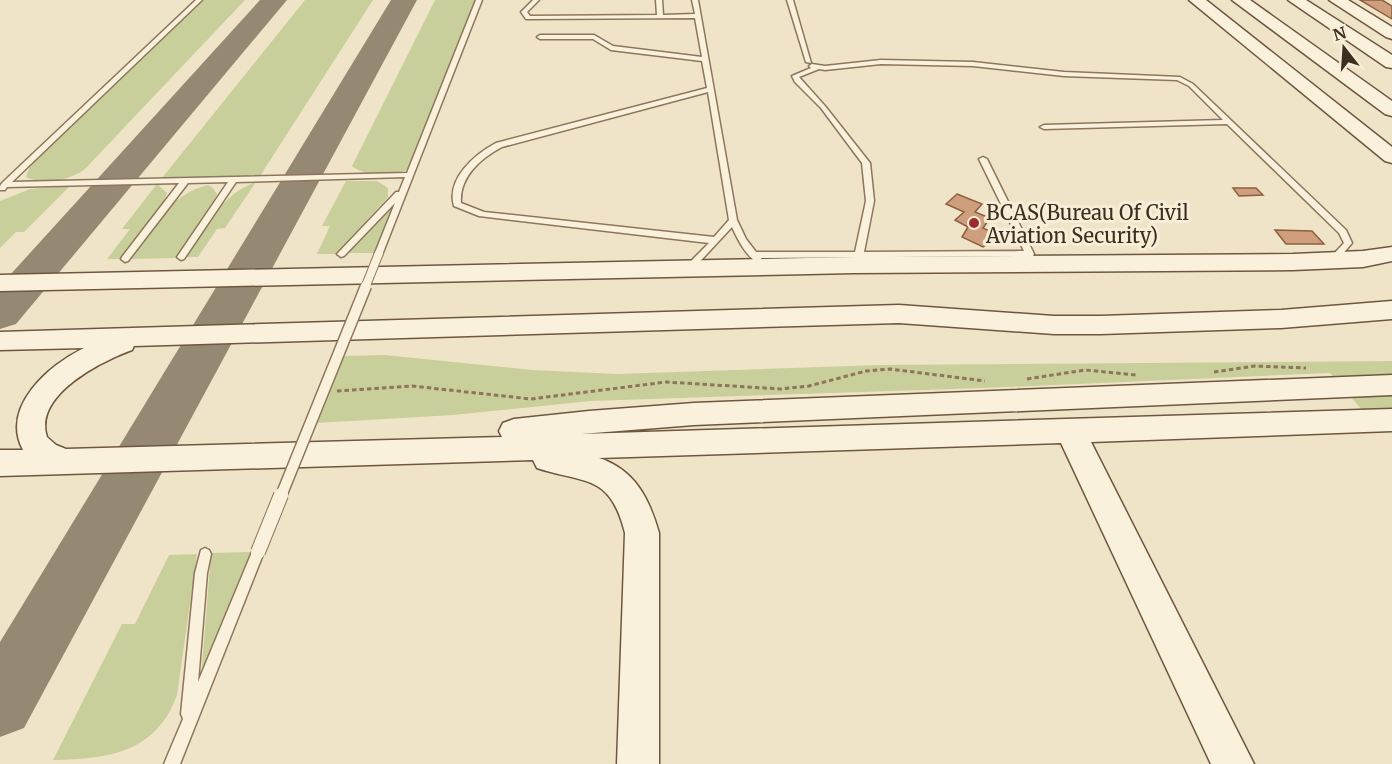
<svg xmlns="http://www.w3.org/2000/svg" width="1392" height="764" viewBox="0 0 1392 764" font-family="Merriweather,serif">
<style>
.green{fill:#c9cf9b}
.lines{fill:none;stroke-linecap:round;stroke-linejoin:round}
.taxiway{fill:#968974;fill-rule:evenodd}
.building{fill:#cf9f7d;stroke:#8d5f41;stroke-width:1.5}
.lane-casing{stroke:#8d765c;stroke-width:3}
.secondary-casing{stroke:#6f573f;stroke-width:3}
.path{stroke:#8d765c;stroke-width:3;stroke-dasharray:4.5 3;stroke-linecap:butt}
.lane{fill:#faf1dc;fill-rule:evenodd}
.secondary{fill:#faf1dc;fill-rule:evenodd}
.lane-bridge-far2-casing{stroke:#8d765c;stroke-width:10;stroke-linecap:butt}
.lane-bridge-far1-casing{stroke:#8d765c;stroke-width:13;stroke-linecap:butt}
.lane-bridge-casing{stroke:#8d765c;stroke-width:16;stroke-linecap:butt}
.lane-bridge-far2{stroke:#faf1dc;stroke-width:8}
.lane-bridge-far1{stroke:#faf1dc;stroke-width:10}
.lane-bridge{stroke:#faf1dc;stroke-width:14}
.poi-dot{fill:#9e2a2b;stroke:#f7eed8;stroke-width:2}
.labels{text-anchor:middle;dominant-baseline:central;stroke-width:6;stroke-linejoin:round;paint-order:stroke}
.poi-label{font-size:20px;fill:#3d2e20;stroke:#f7eed8;text-anchor:start}
</style>
<rect width="100%" height="100%" fill="#f0e4c8"/>
<g class="green">
<path d="M202 0H245L84 170C69 180 43 186 26 177L30 166 41 154Z"/>
<polygon points="305,0 373,0 260,176 162,178"/>
<path d="M435 0H476L408 169C395 178 363 176 352 166Z"/>
<polygon points="346,181 377,181 388,188 388,197 336,254 317,254 330,226 322,226"/>
<path d="M256 182 225 228 217 229 198 257H186C206 228 221 194 256 182Z"/>
<polygon points="157,184 167,193 164,201 119,259 107,259 130,229 122,229"/>
<path d="M208 185 213 188 217 194 215 199 175 258 130 259C153 229 169 194 208 185Z"/>
<polygon points="70,186 24,232 16,232 0,248 0,201 30,189"/>
<polygon points="396,203 374,253 347,253"/>
<polygon points="385,355 533,370 618,374 880,365 1392,361 1392,411 1363,411 1330,373 985,388 591,401 453,415 317,423 343,356"/>
<polygon points="251,552 201,679 211,553"/>
<path d="M197 554 177 695C156 753 108 759 53 760L122 624H135L169 555Z"/>
</g>
<g class="lines">
<g class="taxiway">
<polygon points="260,0 287,0 16,324 0,329 0,286"/>
<polygon points="391,0 417,0 24,728 0,737 0,642"/>
</g>
</g>
<g class="building">
<polygon points="1360,0 1382,0 1392,6 1392,19"/>
<polygon points="1233,188 1256,188 1263,195 1239,196"/>
<polygon points="957,194 982,204 975,212 990,218 983,228 1000,236 983,247 962,237 968,227 955,220 964,212 946,204"/>
<polygon points="1275,230 1312,231 1324,244 1286,244"/>
</g>
<g class="lines">
<g class="lane-casing">
<g id="lane">
<polygon points="196,0 202,0 12,182 407,173 476,0 482,0 382,255 379,256 375,253 395,203 344,256 341,257 337,254 396,192 399,192 405,177 236,182 184,259 181,260 177,257 228,182 188,183 128,261 125,262 121,259 122,257 179,183 7,187 5,190 0,190 0,186 2,183"/>
<path d="M533 0H539L527 12 530 16 657 15 656 0H662L663 15 695 14 692 0H698L737 220 746 239 756 252H855L866 201 862 163 821 108 795 82 792 76 811 68 809 66 812 64 825 66 881 60 973 62 1064 72 1180 77 1193 84 1346 230 1352 243 1335 263H1329V259L1344 243 1339 233 1227 124 1044 129 1040 127 1044 125 1223 120 1189 86 1177 80 1064 76 973 66 881 64 825 70 819 69 799 77 825 106 870 163 874 201 864 252 1024 251 979 159 983 157 987 159 1034 254 1033 256 761 258 762 260 758 263C746 256 738 240 732 227L692 270H686L684 268 709 243 479 216 454 206C446 179 475 154 496 143L707 88 702 61 611 50 593 39H540L537 37 540 35H594L613 46 702 57 695 18 526 19 521 12ZM708 92 729 220 714 237 484 212 461 203C459 177 481 158 502 147Z"/>
<polygon points="787,0 793,0 811,63 806,62"/>
<polygon points="258,546 262,548 264,552 180,764 164,764 183,719 181,714 195,573 201,550 205,548 209,550 211,554 207,573 198,682 252,552 254,548"/>
</g>
</g>
<g class="secondary-casing">
<g id="secondary">
<polygon points="1189,0 1206,0 1392,147 1392,163 1385,161"/>
<polygon points="1232,0 1250,0 1392,101 1392,116 1385,114"/>
<polygon points="1288,0 1306,0 1392,55 1392,68 1386,67"/>
<polygon points="1329,0 1348,0 1392,27 1392,39 1386,37"/>
<polygon points="1392,247 1392,261 1363,267 1293,270 854,273 0,291 0,275 854,257 1293,254 1363,251"/>
<path d="M1392 301V319L1281 328 1101 334H1054L899 323 134 346 132 350C102 361 33 395 47 437L56 445 66 449 502 437 499 431 503 423 514 419 589 411 694 403 1392 375V395L694 425 581 434 1392 409V431L1091 442 1254 764H1211L1061 443 599 458C635 470 649 498 659 533V764H617L625 533C610 473 585 484 537 468L533 460 0 476V450H23C0 407 49 365 84 348L0 350V332L899 305 1054 316H1101L1281 310Z"/>
</g>
</g>
<g class="path">
<polyline points="1214,372 1255,366 1306,368"/>
<polyline points="1027,379 1085,370 1136,375"/>
<polyline points="337,391 412,386 531,399 666,382 781,389 809,386 866,371 890,369 985,381"/>
</g>
<use href="#lane" class="lane"/>
<use href="#secondary" class="secondary"/>
<g class="lane-bridge-far2-casing">
<polyline id="lane-bridge-far2" points="365,288 379,253"/>
</g>
<g class="lane-bridge-far1-casing">
<polyline id="lane-bridge-far1" points="281,496 366,286"/>
</g>
<g class="lane-bridge-casing">
<polyline id="lane-bridge" points="258,552 281,495"/>
</g>
<use href="#lane-bridge-far2" class="lane-bridge-far2"/>
<use href="#lane-bridge-far1" class="lane-bridge-far1"/>
<use href="#lane-bridge" class="lane-bridge"/>
</g>
<circle class="poi-dot" cx="974" cy="223" r="6"/>
<g class="labels">
<g class="poi-label">
<text x="986" y="212">BCAS(Bureau Of Civil<tspan x="986" dy="23">Aviation Security)</tspan></text>
</g>
</g>
<g transform="translate(1344 48) rotate(343)" stroke="#f7eed8" stroke-width="4.5" paint-order="stroke">
<path d="M0-4.5L10 22L0 15L-10 22Z" fill="#3d2e20"/>
<text y="-9" font-size="16" font-weight="bold" text-anchor="middle" fill="#3d2e20">N</text>
</g>
</svg>
